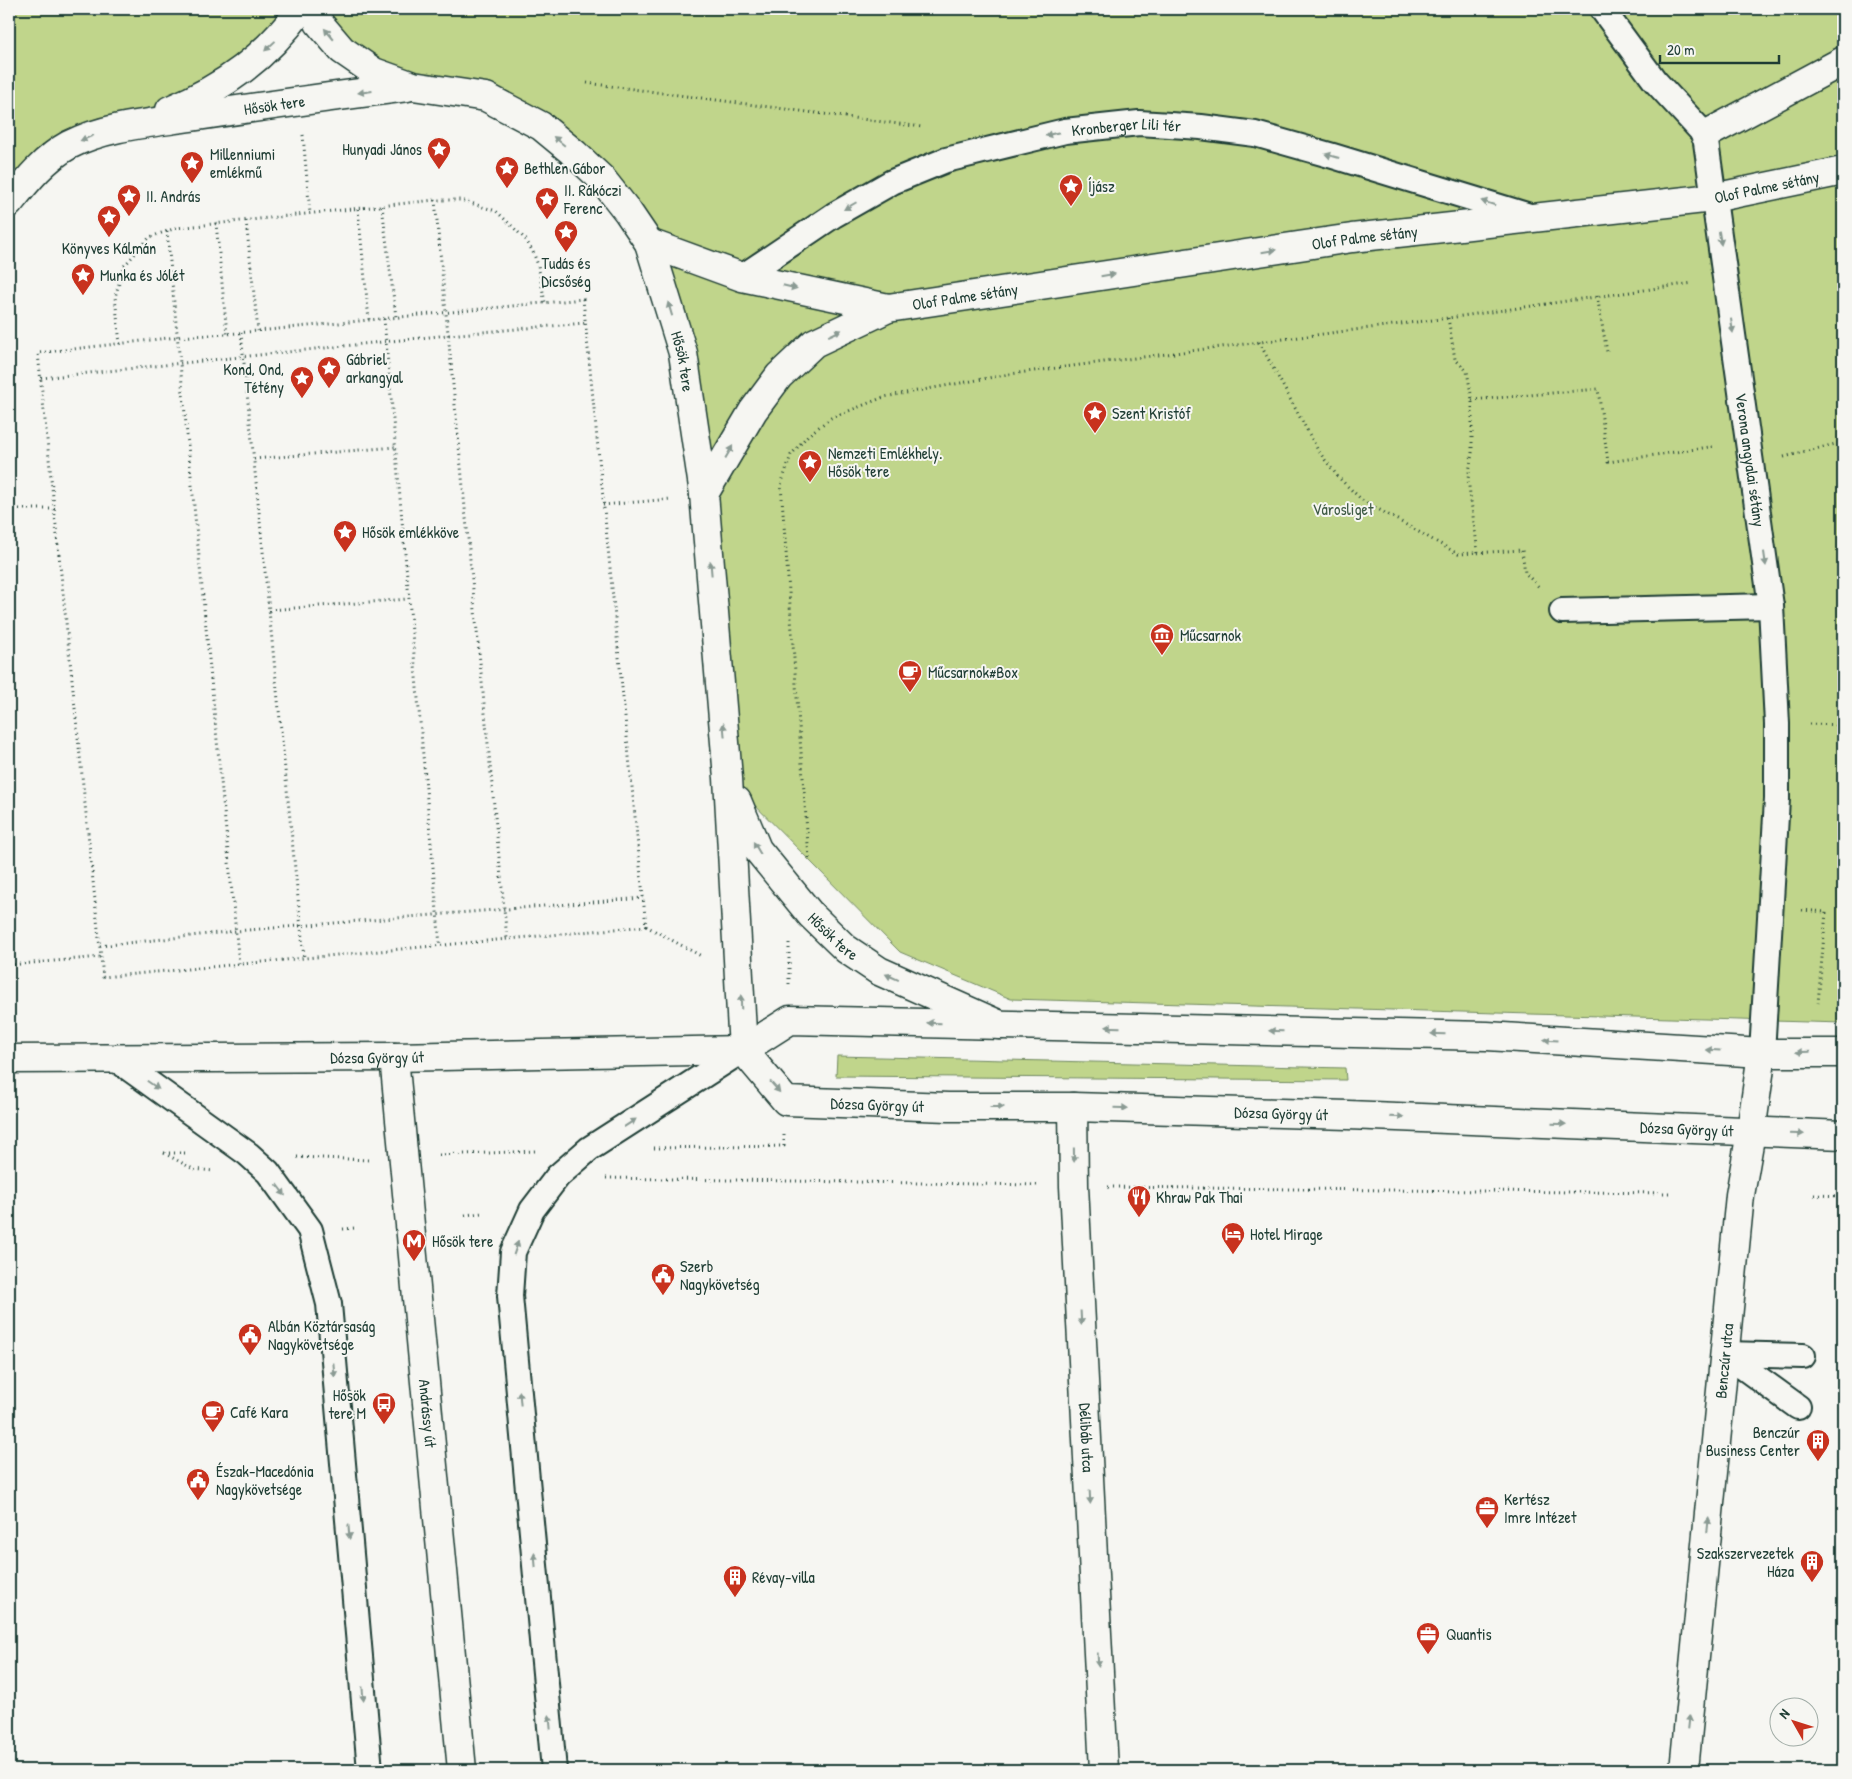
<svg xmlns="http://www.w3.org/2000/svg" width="1852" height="1779" viewBox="0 0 1852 1779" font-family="'Patrick Hand',sans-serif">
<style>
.green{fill:#c0d58b;stroke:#708960}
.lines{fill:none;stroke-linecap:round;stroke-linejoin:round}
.service-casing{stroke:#1f3d34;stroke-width:28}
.pedestrian-casing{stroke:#1f3d34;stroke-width:31}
.minor-casing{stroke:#1f3d34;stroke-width:31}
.tertiary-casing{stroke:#1f3d34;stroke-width:31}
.secondary-casing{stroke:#1f3d34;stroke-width:31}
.path{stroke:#1f3d34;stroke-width:3;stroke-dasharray:1 4;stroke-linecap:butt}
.service{stroke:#f6f6f2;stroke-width:24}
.pedestrian{stroke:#f6f6f2;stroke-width:28}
.minor{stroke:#f6f6f2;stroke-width:28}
.tertiary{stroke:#f6f6f2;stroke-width:28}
.secondary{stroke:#f6f6f2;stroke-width:28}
.oneway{fill:#8a9a93}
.labels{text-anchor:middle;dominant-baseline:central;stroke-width:4;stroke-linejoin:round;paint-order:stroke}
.street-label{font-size:16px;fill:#1f3d34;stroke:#f6f6f2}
.poi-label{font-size:16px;fill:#1f3d34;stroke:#f6f6f2;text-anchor:start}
.park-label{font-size:16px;fill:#3f5b45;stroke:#f6f6f2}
</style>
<rect width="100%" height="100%" fill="#f6f6f2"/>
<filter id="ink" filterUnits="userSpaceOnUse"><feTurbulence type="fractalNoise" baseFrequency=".02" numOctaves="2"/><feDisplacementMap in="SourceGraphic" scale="10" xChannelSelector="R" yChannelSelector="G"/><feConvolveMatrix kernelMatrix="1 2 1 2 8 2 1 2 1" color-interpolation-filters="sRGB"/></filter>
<g filter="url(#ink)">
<g class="green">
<polygon points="9,9 301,9 201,97 101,133 9,203"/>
<polygon points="315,9 1843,9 1843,1023 1011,999 900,952 728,778 704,494 649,243 541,126 374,72"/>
<polygon points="837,1056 1345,1068 1346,1080 836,1076"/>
</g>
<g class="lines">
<g class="service-casing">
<g id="service">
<path id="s1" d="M1602 9 1655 81 1705 135 1771 606 1777 724V799L1762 1053"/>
<path id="s2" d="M742 277 834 215 892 182 946 160 1065 131 1139 123 1201 127 1255 134 1333 156 1533 217"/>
<polyline points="1562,611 1771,606"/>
<polyline points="113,1057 248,1154 268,1172 310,1230 329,1304 370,1770"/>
<polyline points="1725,1354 1798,1407"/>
<polyline points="1725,1354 1803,1356"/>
<polyline points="554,1770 510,1296 513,1252 532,1210 558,1176 589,1149 743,1050"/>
</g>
</g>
<g class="pedestrian-casing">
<g id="pedestrian">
<polyline points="1705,135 1843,61"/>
<path id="s3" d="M1713 198 1843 171"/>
</g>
</g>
<g class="minor-casing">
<g id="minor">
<polyline points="649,243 742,277 888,308"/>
<path id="s4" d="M704 494 753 411 779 376 814 343 888 308 1352 238 1713 198"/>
<path id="s5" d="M1073 1107 1074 1186 1104 1770"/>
<path id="s6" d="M1684 1770 1740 1195 1751 1132 1762 1053"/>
</g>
</g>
<g class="tertiary-casing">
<g id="tertiary">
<path id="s7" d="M315 9 319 23 342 50 374 72 413 86 486 97 541 126 575 154 602 179 628 212 649 243 683 353 704 494 728 778 743 1050"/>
<path d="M170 110C225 87 266 57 301 9"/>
<path id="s8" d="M9 203C26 182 45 158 69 145 106 126 151 123 191 117 263 106 335 96 407 87"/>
<path id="s9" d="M737 801 757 849 811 915 846 949 879 971 1000 1025"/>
</g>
</g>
<g class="secondary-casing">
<g id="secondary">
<path id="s10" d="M743 1050 786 1101 948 1107H1073L1348 1115 1843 1135"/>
<path id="s11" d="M394 1057 462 1770"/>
<path id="s12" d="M9 1059 394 1057 743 1050 790 1020 1487 1036 1762 1053H1843"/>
</g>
</g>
<g class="path">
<polyline points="587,83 922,127"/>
<polyline points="303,135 310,214"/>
<polyline points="435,200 507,939"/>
<polyline points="382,206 396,317"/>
<polyline points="358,209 369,320"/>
<polyline points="246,221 258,331"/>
<polyline points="216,223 227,334"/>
<polyline points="167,231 239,964"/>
<polyline points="1597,296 1607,352"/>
<polygon points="583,299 646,926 103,977 38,353 177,337 227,334"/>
<polyline points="1448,318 1455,359 1467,371 1472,400 1472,453 1468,479 1478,553"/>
<polyline points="384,319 440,945"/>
<polyline points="241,333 304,958"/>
<polyline points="1259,342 1319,452 1339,478 1362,500 1458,554 1522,550 1525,573 1541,589"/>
<polyline points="120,344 115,297 124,266 150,237 176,228 435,200 461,200 496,211 511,225 526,240 533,252 538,265 545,303"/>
<polyline points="41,378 448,335 585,323"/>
<polyline points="1472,400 1598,389 1608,462 1716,446"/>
<polyline points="1784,457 1843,442"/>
<polyline points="254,459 395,447"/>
<polyline points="603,505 671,499"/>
<polyline points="9,509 55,509"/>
<polyline points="269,610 408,599"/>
<polyline points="1809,724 1843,725"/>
<polyline points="809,858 781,485 791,455 808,435 831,418 884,397 1010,374 1448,318 1693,283"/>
<polyline points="1802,910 1826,912 1818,1003"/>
<polyline points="646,926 703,957"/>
<polyline points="789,943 789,986"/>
<polyline points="100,946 236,931 643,898"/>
<polyline points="9,965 101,957"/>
<polyline points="654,1148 784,1146 784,1135"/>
<polyline points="164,1153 188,1153"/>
<polyline points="164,1153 193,1169 214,1171"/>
<polyline points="439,1155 535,1151"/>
<polyline points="297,1157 370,1160"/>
<polyline points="606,1178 1039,1185"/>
<polyline points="1108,1187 1669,1193"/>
<polyline points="1814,1195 1843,1196"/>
<polyline points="465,1215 482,1213"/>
<polyline points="343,1229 355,1228"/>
</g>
<use href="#service" class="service"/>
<use href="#pedestrian" class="pedestrian"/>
<use href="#minor" class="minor"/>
<use href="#tertiary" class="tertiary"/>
<use href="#secondary" class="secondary"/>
</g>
<defs><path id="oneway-solid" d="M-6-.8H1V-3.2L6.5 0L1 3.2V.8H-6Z" transform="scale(1.25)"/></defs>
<g class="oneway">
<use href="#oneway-solid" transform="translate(329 34) rotate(-130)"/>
<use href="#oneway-solid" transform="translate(270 46) rotate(137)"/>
<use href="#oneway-solid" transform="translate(365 92) rotate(173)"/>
<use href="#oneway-solid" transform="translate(1052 134) rotate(166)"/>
<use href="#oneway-solid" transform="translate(87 138) rotate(158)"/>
<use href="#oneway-solid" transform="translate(559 141) rotate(-141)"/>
<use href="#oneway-solid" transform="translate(1332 156) rotate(-164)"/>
<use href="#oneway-solid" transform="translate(1488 203) rotate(-163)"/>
<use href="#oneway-solid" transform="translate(850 206) rotate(150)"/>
<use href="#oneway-solid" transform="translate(1720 238) rotate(81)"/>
<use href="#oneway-solid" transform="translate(1269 251) rotate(-9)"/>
<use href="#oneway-solid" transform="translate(1108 275) rotate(-9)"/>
<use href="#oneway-solid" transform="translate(790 287) rotate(13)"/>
<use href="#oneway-solid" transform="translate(670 309) rotate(-107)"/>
<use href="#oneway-solid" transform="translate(1732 326) rotate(82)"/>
<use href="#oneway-solid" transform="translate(835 333) rotate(-25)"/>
<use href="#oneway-solid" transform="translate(729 452) rotate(-60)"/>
<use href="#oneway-solid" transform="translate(1765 559) rotate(82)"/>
<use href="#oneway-solid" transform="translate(711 568) rotate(-95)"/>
<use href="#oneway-solid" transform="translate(724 730) rotate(-95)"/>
<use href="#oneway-solid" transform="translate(757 848) rotate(-120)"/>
<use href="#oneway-solid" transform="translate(892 977) rotate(-156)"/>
<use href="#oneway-solid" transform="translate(741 1002) rotate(-92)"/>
<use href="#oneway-solid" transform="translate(934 1023) rotate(-179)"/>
<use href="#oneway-solid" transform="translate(1113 1027) rotate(-179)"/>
<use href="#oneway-solid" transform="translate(1276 1031) rotate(-179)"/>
<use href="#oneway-solid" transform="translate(1438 1034) rotate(-179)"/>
<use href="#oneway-solid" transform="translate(1551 1040) rotate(-176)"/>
<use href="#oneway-solid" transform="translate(1713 1050) rotate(-176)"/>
<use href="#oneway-solid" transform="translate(1803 1052) rotate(179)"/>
<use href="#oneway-solid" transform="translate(153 1085) rotate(35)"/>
<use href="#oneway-solid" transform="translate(775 1087) rotate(49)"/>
<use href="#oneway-solid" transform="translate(997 1107)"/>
<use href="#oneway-solid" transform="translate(1121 1108) rotate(2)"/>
<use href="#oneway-solid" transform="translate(1397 1117) rotate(2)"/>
<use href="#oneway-solid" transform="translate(630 1123) rotate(-33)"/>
<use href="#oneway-solid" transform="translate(1559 1124) rotate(2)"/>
<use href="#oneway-solid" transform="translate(1797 1134) rotate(2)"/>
<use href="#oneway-solid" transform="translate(1074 1155) rotate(89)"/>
<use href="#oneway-solid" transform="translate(281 1190) rotate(53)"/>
<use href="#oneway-solid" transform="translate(516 1248) rotate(-71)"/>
<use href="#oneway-solid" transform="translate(1081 1318) rotate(87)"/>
<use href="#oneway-solid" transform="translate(334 1370) rotate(85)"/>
<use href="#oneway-solid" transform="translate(520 1398) rotate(-95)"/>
<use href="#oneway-solid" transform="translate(1090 1497) rotate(87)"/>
<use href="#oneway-solid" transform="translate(1708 1525) rotate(-84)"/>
<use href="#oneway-solid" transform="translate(349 1532) rotate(85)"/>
<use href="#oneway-solid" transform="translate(535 1560) rotate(-95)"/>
<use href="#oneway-solid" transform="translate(1098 1660) rotate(87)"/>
<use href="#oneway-solid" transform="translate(363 1694) rotate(85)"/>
<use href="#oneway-solid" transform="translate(550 1722) rotate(-95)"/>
<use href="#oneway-solid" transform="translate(1689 1722) rotate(-84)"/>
</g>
</g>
<defs>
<g id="sight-pin" transform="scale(1.25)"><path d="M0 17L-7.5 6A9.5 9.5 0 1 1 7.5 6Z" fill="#c8321e" stroke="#f6f6f2"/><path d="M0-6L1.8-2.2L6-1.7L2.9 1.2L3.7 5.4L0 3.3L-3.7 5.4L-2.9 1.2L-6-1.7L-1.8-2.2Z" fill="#fff"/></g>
<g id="museum-pin" transform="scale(1.25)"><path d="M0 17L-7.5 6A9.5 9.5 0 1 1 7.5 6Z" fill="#c8321e" stroke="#f6f6f2"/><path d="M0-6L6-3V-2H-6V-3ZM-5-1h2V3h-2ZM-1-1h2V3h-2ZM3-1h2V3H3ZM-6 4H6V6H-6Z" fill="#fff"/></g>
<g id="cafe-pin" transform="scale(1.25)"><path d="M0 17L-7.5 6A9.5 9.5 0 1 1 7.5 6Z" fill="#c8321e" stroke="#f6f6f2"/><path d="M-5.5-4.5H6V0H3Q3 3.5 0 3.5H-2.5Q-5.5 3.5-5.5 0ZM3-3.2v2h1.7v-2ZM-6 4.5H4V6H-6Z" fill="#fff"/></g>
<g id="restaurant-pin" transform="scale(1.25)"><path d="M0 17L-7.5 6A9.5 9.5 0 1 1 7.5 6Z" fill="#c8321e" stroke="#f6f6f2"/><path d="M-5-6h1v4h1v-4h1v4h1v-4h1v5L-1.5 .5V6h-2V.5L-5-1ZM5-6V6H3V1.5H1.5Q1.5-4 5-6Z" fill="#fff"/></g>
<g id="hotel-pin" transform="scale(1.25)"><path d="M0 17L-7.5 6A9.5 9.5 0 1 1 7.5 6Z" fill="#c8321e" stroke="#f6f6f2"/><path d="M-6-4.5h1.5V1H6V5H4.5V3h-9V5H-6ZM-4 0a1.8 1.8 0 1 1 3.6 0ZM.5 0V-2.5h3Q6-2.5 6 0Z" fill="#fff"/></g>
<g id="metro-pin" transform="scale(1.25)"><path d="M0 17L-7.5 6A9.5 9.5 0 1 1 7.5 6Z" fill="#c8321e" stroke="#f6f6f2"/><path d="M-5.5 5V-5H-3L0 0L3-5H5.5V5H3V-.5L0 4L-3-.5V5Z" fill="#fff"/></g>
<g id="civic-pin" transform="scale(1.25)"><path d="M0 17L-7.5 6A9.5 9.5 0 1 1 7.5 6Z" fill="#c8321e" stroke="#f6f6f2"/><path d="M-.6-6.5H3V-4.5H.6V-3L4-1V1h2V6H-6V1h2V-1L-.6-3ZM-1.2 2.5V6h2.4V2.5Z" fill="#fff"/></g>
<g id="bus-pin" transform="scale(1.25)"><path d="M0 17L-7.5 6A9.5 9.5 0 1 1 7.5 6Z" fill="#c8321e" stroke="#f6f6f2"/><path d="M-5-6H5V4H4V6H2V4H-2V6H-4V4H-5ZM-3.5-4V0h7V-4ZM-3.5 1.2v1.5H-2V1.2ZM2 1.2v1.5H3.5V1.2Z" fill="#fff"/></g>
<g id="building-pin" transform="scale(1.25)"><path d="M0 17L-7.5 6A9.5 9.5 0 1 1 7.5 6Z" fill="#c8321e" stroke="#f6f6f2"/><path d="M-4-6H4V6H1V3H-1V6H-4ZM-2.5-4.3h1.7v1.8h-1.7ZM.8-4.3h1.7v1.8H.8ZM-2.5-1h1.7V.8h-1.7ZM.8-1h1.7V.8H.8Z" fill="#fff"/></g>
<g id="office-pin" transform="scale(1.25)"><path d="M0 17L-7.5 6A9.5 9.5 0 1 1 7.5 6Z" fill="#c8321e" stroke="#f6f6f2"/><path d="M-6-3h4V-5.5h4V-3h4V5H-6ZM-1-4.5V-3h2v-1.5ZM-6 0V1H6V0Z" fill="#fff"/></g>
</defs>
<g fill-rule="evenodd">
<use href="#sight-pin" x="439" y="149"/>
<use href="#sight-pin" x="192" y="163"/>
<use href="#sight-pin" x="507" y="168"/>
<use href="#sight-pin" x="1071" y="186"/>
<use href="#sight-pin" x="129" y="196"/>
<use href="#sight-pin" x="547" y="199"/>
<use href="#sight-pin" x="109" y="217"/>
<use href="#sight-pin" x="566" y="232"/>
<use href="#sight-pin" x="83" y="275"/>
<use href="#sight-pin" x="329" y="368"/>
<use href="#sight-pin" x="302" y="378"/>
<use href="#sight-pin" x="1095" y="413"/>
<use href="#sight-pin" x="810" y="462"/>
<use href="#sight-pin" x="345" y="532"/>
<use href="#museum-pin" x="1162" y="635"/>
<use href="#cafe-pin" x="910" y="672"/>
<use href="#restaurant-pin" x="1139" y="1197"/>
<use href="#hotel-pin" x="1233" y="1234"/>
<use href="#metro-pin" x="414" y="1241"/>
<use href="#civic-pin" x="663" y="1275"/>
<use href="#civic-pin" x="250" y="1335"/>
<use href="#bus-pin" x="384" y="1404"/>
<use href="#cafe-pin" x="213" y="1412"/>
<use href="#building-pin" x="1818" y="1441"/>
<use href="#civic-pin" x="198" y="1480"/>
<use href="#office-pin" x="1487" y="1508"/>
<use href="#building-pin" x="1812" y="1562"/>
<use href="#building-pin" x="735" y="1577"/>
<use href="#office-pin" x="1428" y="1634"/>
</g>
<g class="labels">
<g class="street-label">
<text stroke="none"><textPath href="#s8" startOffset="294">Hősök tere</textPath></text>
<text stroke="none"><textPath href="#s2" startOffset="420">Kronberger Lili tér</textPath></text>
<text stroke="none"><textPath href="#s3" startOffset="55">Olof Palme sétány</textPath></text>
<text stroke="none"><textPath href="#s4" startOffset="752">Olof Palme sétány</textPath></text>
<text stroke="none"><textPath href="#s4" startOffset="348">Olof Palme sétány</textPath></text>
<text stroke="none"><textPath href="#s7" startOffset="550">Hősök tere</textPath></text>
<text stroke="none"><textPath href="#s1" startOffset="491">Verona angyalai sétány</textPath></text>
<text stroke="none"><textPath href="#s9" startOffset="168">Hősök tere</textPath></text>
<text stroke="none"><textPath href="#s12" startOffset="368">Dózsa György út</textPath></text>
<text stroke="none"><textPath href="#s10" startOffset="158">Dózsa György út</textPath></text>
<text stroke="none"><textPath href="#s10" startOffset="562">Dózsa György út</textPath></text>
<text stroke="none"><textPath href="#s10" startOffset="968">Dózsa György út</textPath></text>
<text stroke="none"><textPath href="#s6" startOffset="411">Benczúr utca</textPath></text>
<text stroke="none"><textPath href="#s11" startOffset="358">Andrássy út</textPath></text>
<text stroke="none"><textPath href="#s5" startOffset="331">Délibáb utca</textPath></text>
</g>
<g class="poi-label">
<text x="422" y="149" text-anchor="end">Hunyadi János</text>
<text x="210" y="154">Millenniumi<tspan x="210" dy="18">emlékmű</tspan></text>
<text x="524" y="168">Bethlen Gábor</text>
<text x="1088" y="186">Íjász</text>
<text x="564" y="190">II. Rákóczi<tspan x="564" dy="18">Ferenc</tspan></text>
<text x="146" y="196">II. András</text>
<text x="109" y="248" text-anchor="middle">Könyves Kálmán</text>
<text x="566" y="263" text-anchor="middle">Tudás és<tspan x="566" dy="18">Dicsőség</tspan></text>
<text x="100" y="275">Munka és Jólét</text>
<text x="346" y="359">Gábriel<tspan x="346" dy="18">arkangyal</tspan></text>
<text x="284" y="369" text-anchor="end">Kond, Ond,<tspan x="284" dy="18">Tétény</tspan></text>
<text x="1112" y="413">Szent Kristóf</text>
<text x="828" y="453">Nemzeti Emlékhely.<tspan x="828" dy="18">Hősök tere</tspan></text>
<text x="362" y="532">Hősök emlékköve</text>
<text x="1180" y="635">Műcsarnok</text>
<text x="928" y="672">Műcsarnok#Box</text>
<text x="1156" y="1197">Khraw Pak Thai</text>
<text x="1250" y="1234">Hotel Mirage</text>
<text x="432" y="1241">Hősök tere</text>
<text x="680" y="1266">Szerb<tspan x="680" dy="18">Nagykövetség</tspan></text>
<text x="268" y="1326">Albán Köztársaság<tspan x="268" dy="18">Nagykövetsége</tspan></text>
<text x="366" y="1395" text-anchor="end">Hősök<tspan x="366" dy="18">tere M</tspan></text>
<text x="230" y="1412">Café Kara</text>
<text x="1800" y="1432" text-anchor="end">Benczúr<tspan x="1800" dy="18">Business Center</tspan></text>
<text x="216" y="1471">Észak-Macedónia<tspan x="216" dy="18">Nagykövetsége</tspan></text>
<text x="1504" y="1499">Kertész<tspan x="1504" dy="18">Imre Intézet</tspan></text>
<text x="1794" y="1553" text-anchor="end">Szakszervezetek<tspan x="1794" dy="18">Háza</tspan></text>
<text x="752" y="1577">Révay-villa</text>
<text x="1446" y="1634">Quantis</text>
</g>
<g class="park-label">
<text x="1343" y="509">Városliget</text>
</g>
</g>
<rect width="1852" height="1779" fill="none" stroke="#f6f6f2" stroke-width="30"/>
<rect x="15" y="15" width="1822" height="1749" fill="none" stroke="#1f3d34" stroke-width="2" filter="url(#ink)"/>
<g transform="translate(1794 1722) rotate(309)"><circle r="24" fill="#f6f6f2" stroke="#a0aca6"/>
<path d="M0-4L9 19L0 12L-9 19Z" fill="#c8321e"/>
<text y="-8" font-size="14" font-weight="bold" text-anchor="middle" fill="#1f3d34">N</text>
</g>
<path d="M1660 55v8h119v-8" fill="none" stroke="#1f3d34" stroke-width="2.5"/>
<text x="1667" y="55" font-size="15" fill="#1f3d34" stroke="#f6f6f2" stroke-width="4" paint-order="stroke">20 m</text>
</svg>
